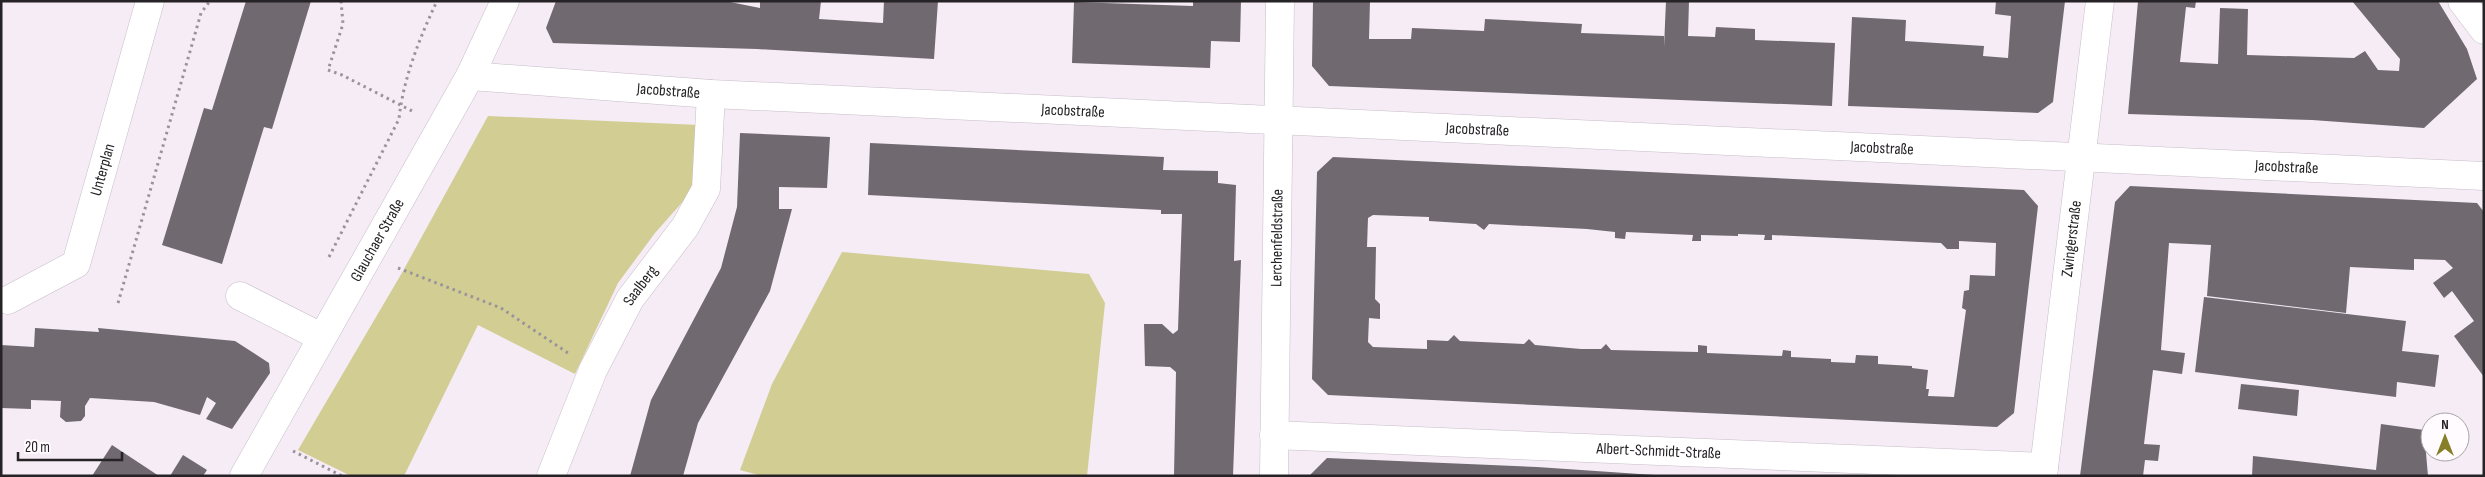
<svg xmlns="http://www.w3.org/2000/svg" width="2485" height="477" viewBox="0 0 2485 477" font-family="'Sofia Sans Condensed',sans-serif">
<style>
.green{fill:#d1cd93}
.building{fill:#706970;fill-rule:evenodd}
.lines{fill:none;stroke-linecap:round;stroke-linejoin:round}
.minor-casing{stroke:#c7bec7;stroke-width:29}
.path{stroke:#9a949a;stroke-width:3;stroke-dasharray:2.5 4;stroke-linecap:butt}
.minor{stroke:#fff;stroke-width:28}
.labels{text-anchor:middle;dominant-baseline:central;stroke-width:5;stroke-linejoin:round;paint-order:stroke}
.street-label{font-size:16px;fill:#262326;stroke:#fffbff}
</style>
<rect width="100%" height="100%" fill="#f5ecf5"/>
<g class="green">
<polygon points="488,116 699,125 694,189 655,233 618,283 575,374 478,325 404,476 351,476 298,450 403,271"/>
<polygon points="842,252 1089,274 1105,303 1087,476 762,476 740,470 772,384"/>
</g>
<g class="building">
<polygon points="246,1 311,1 272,129 264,127 222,264 162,245 204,108 212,110"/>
<polygon points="556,1 725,1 760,8 760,1 821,1 819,19 883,23 884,1 938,1 934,59 757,49 553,43 546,28"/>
<polygon points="1193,1 1241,1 1240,42 1211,41 1210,68 1072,63 1074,2 1193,6"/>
<polygon points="1313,1 1370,1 1369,39 1411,39 1412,28 1484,31 1485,19 1582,24 1581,33 1664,36 1664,47 1666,1 1689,1 1688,36 1715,37 1716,27 1755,29 1755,40 1835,43 1832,106 1329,86 1312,66"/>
<polygon points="1996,1 2065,1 2053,102 2038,113 1848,106 1852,17 1906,20 1905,41 1984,46 1983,56 2008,58 2011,16 1995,14"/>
<polygon points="2138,1 2196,1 2195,8 2186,7 2180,62 2218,64 2220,8 2248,9 2247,55 2354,58 2365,51 2378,70 2399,71 2400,59 2352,1 2438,1 2467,49 2477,79 2424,128 2312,120 2128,114"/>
<polygon points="740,133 830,137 827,188 779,187 779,209 792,209 770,291 698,423 683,476 630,476 651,400 721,268 737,207"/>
<polygon points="870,143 1164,157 1163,170 1218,171 1218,183 1236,185 1234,261 1241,260 1233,476 1174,476 1176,372 1170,367 1145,366 1144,324 1162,324 1173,334 1178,330 1182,214 1161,214 1161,210 868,195"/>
<path d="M1333 157 2024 190 2038 206 2014 413 1997 427 1328 395 1312 379 1317 172ZM1373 215 1429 217V221L1476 224 1484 230 1489 224 1587 229 1615 232V238L1625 239 1626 232 1693 235 1692 241H1701V235L1738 236V234L1765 235 1764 240H1772V235L1941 243 1947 249H1959V241L1996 243 1995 276 1970 275 1969 290 1964 291 1962 308 1966 310 1954 397 1928 396 1929 389H1926L1928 370 1912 368V366L1878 364V356L1856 355 1855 363 1831 362V359L1791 357V351L1783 350 1782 356 1707 353V346L1698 345V352L1611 350 1606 344 1601 349H1581L1535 345 1529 339 1524 344 1460 341 1454 335 1448 341 1427 340V349L1373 347 1368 342 1369 318 1380 319V304L1375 299 1376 247H1367L1368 218Z"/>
<polygon points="2130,186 2477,203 2484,212 2484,377 2454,336 2474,321 2452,291 2444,298 2433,283 2453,268 2445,260 2414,259 2414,270 2350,267 2346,313 2207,296 2211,245 2169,243 2161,350 2185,353 2182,374 2153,370 2144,444 2160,445 2158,461 2145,460 2143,476 2080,476 2115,202"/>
<polygon points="2204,297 2406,321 2402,351 2439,355 2435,387 2397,382 2396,397 2195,372"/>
<polygon points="35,328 99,332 98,328 235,341 269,363 270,373 232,429 206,419 216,403 207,397 200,415 154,402 90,398 85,406 85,416 81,421 66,422 60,417 61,401 31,400 31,409 1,408 1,345 34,347"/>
<polygon points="2241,384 2299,390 2297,416 2238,409"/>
<polygon points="2381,424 2424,430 2428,476 2252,476 2253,456 2376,470"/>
<polygon points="112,445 159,476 92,476"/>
<polygon points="183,455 207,470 203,476 170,476"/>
<polygon points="1327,458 1537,467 1669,476 1309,476"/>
</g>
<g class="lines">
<g class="minor-casing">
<g id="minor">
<polyline points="2462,1 2484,30"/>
<path id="s1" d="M470 76 711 94 2484 176"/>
<polyline points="240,296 321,337"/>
<path id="s2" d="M8 300 76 264 150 1"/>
<path id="s3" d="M1274 435 2044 467"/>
<path id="s4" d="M244 476 470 76 505 1"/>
<path id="s5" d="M551 476 593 370 630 299 685 227 706 189 711 94"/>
<path id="s6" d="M1274 476 1280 1"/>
<path id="s7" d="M2043 476 2100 1"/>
</g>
</g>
<g class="path">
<polyline points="341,1 343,24 328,70 342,75 414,112"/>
<path d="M329 257 399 119C403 79 420 37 437 1"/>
<polyline points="398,268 501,308 568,353"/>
<polyline points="118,303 201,13 210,1"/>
<polyline points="293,451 342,476"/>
</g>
<use href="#minor" class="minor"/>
</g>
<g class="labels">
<g class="street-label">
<text stroke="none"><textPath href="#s1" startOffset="199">Jacobstraße</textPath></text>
<text stroke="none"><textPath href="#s1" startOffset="604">Jacobstraße</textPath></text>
<text stroke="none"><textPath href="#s1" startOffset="1009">Jacobstraße</textPath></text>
<text stroke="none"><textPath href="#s1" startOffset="1414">Jacobstraße</textPath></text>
<text stroke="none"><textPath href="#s1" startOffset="1819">Jacobstraße</textPath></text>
<text stroke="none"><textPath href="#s2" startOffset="175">Unterplan</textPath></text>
<text stroke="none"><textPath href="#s6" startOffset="238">Lerchenfeldstraße</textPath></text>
<text stroke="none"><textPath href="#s7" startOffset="239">Zwingerstraße</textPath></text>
<text stroke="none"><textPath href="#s4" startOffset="271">Glauchaer Straße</textPath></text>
<text stroke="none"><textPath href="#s5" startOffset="211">Saalberg</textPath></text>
<text stroke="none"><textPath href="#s3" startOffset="385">Albert-Schmidt-Straße</textPath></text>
</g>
</g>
<rect width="2485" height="477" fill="none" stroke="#262326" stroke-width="5"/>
<g transform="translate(2445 437)"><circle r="24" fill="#fffbff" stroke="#a8a5a8"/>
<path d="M0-4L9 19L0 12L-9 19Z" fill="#877f27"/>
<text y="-8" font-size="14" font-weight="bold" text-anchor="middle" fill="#262326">N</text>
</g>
<path d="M18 452v8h104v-8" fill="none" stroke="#262326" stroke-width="2.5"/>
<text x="25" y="452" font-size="15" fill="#262326" stroke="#fffbff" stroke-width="4" paint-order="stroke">20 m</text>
</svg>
